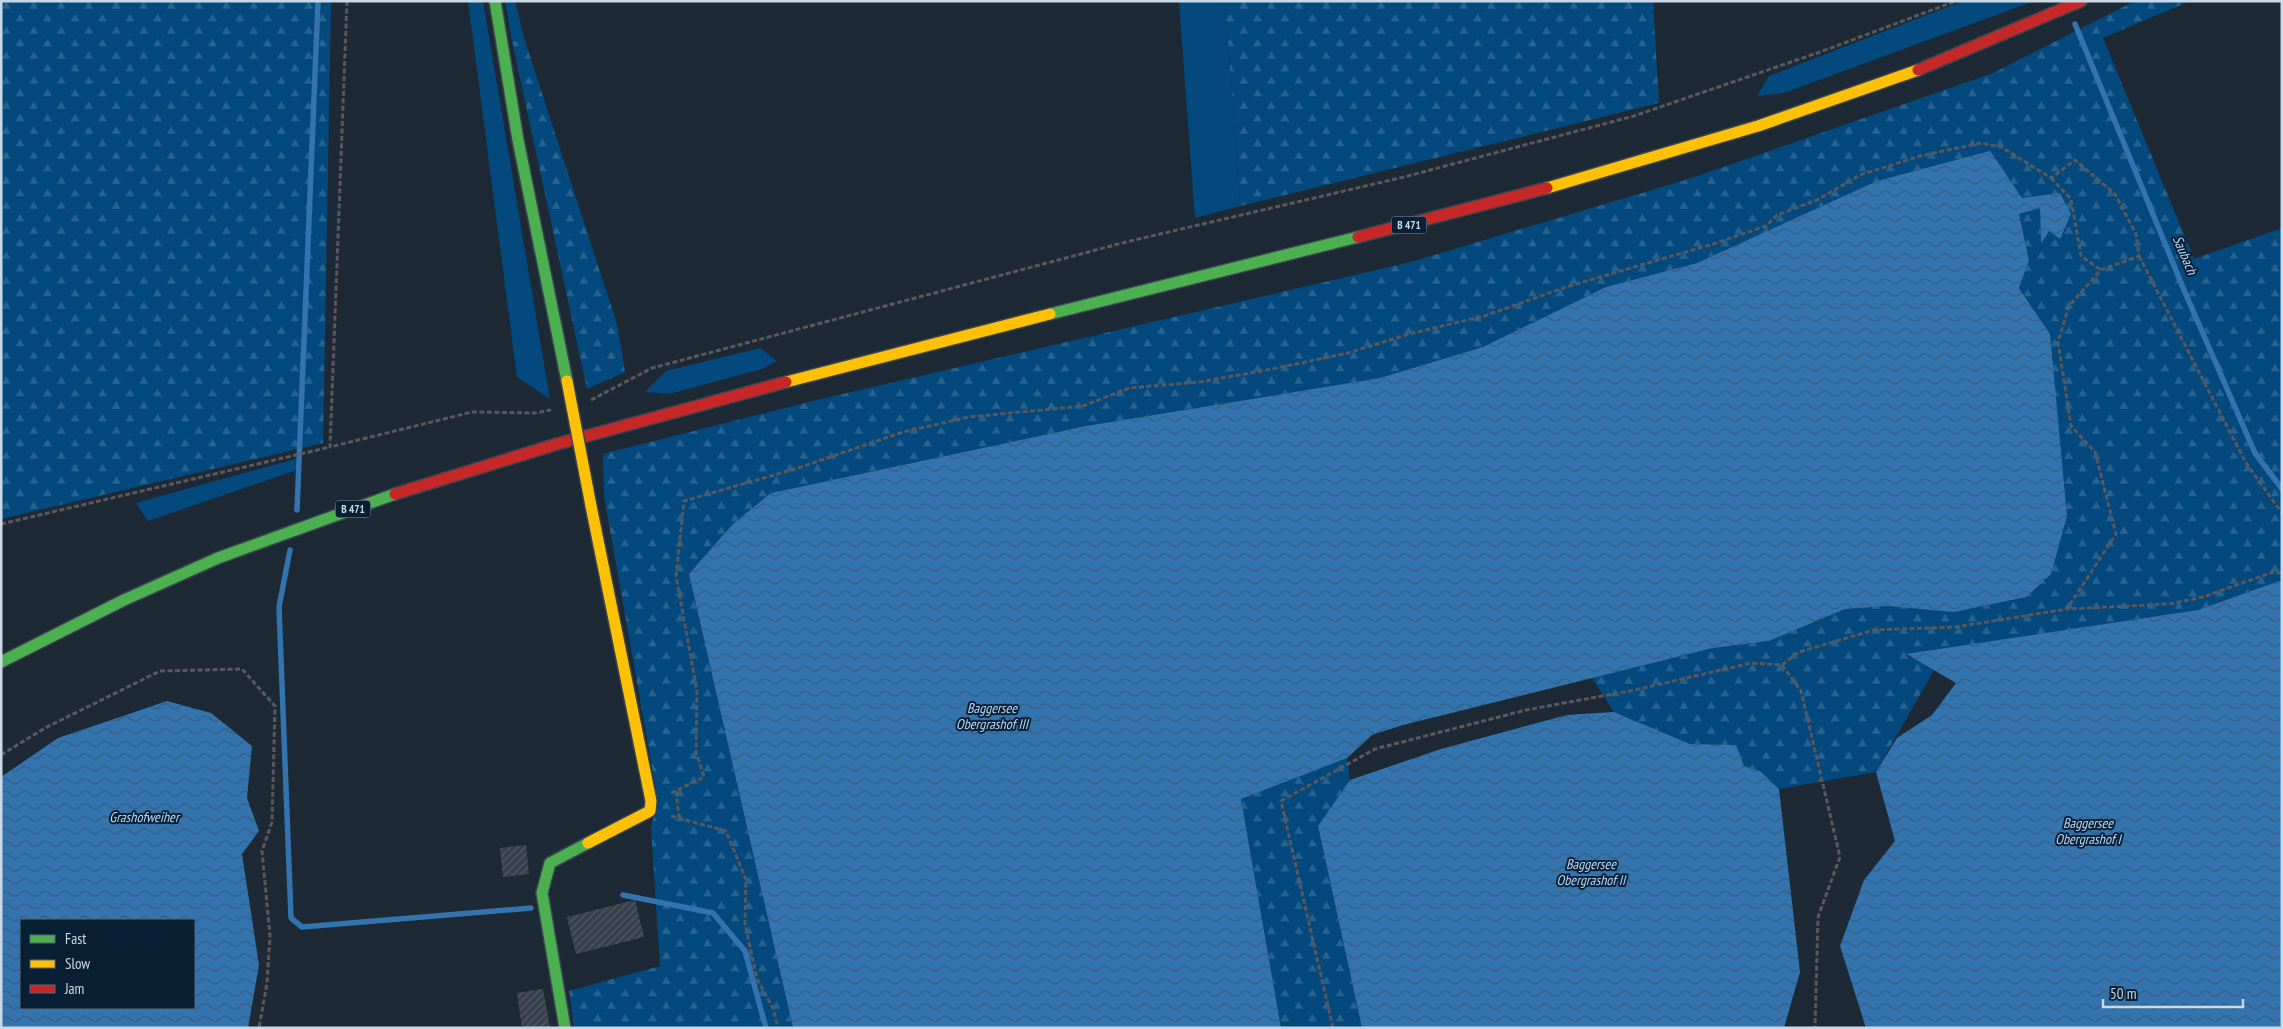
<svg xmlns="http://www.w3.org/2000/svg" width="2283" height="1029" viewBox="0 0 2283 1029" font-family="'PT Sans Narrow',sans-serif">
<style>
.green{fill:#04497e}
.forest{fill:url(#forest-firs)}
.water{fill:url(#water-waves);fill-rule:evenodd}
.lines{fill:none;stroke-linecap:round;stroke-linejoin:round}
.stream{stroke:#3373ae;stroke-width:5.5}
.building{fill:url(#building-hatch)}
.fast-casing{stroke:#3b454f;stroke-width:14}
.slow-casing{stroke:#3b454f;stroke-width:14}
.jam-casing{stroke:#3b454f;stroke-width:14}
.path{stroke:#5b585b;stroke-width:3;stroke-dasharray:5 2.5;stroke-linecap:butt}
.fast{stroke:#4caf50;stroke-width:11}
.slow{stroke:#ffc107;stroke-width:11}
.jam{stroke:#c62828;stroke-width:11}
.slow-bridge-casing{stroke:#3b454f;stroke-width:14;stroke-linecap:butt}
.slow-bridge{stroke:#ffc107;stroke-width:11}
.labels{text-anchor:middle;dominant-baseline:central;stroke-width:4;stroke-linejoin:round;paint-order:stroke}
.shield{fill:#091f34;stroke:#91a1b1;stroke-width:1}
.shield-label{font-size:11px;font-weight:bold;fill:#cbd9e7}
.water-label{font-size:14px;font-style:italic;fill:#b8dafd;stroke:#091f34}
</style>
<defs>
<pattern id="forest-firs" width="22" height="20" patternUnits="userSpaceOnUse" patternTransform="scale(1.25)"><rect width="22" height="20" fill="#04497e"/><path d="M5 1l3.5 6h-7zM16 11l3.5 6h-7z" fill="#276390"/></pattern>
<pattern id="water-waves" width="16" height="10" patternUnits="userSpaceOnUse" patternTransform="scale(1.25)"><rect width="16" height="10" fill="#3373ae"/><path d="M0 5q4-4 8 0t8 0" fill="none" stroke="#385c7f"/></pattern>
<pattern id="building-hatch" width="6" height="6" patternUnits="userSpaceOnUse" patternTransform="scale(1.25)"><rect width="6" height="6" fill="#37414b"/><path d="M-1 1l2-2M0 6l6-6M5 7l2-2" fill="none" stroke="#535c65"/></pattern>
</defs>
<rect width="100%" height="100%" fill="#1d2934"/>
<g class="green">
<polygon points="468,1 483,1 550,399 517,377"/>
<polygon points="505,1 515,1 525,41 512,41"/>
<polygon points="1179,1 1225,1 1240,206 1195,218"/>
<polygon points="1963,1 2034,1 1784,93 1757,96 1769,76"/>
<polygon points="760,348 777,361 762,369 669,394 645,392 666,371"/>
<polygon points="299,458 300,469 148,521 136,503"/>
</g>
<g class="forest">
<polygon points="1,1 331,1 323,443 1,519"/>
<polygon points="1225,1 1653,1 1659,103 1240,206"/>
<polygon points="2135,1 2190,1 2103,38 2194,259 2282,228 2282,582 2279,581 2198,610 1906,655 1934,670 1876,772 1779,789 1760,771 1744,766 1736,745 1690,744 1614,712 1592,678 1713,648 1769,641 1845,609 1887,606 1954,611 2050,334 2019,287 2029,260 2019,214 2040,208 2041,243 2049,231 2060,239 2060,194 2022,198 1877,181 1697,263 1606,287 1483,347 1380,378 1086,426 771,493 689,574 793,1028 574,1028 569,991 660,966 651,827 658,801 604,496 603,454 817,400 1411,262 1692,178 1993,73"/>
<polygon points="512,41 525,41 617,324 625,372 587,389"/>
<polygon points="1347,757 1350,780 1318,826 1362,1028 1281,1028 1241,799"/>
</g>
<g class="water">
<polygon points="1990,151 2022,198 2060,193 2071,214 2060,239 2049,231 2041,244 2040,208 2019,214 2029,260 2019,288 2050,334 2067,516 2051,574 2026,597 1954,612 1887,606 1845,609 1769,641 1713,648 1403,725 1372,735 1347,758 1241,799 1281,1028 793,1028 689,574 733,524 771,493 1086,426 1380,378 1483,347 1606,287 1697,263 1877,181"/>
<polygon points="2279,581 2282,582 2282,1028 1866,1028 1840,946 1864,880 1895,841 1876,772 1897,738 1932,715 1956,683 1906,654 2198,610"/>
<path d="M167 701 211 713 252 746 247 798 259 831 242 854 259 965 248 1028H1V777L58 738ZM21 920H194V1008H21Z"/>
<polygon points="1614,712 1690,744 1736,745 1744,766 1760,771 1779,789 1800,972 1784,1028 1362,1028 1318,826 1350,780 1441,749 1567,715"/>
</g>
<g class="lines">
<g class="stream">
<polyline points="2075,24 2184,290 2255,453 2282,489"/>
<polyline points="297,510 318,1"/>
<polyline points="290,550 279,607 291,918 302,927 531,908"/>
<polyline points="623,895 713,913 745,951 766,1028"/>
</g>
</g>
<g class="building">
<polygon points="526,845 529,874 503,877 500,848"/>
<polygon points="635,900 644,937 576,954 567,917"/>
<polygon points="543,989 550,1028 522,1028 517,993"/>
</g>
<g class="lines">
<g class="fast-casing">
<g id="fast">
<polyline points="495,1 518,140 567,381"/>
<polyline points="1050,314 1358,237"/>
<polyline points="1,662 124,600 218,558 395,494"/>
<polyline points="565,1028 542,893 550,863 588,843"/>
</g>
</g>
<g class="slow-casing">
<g id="slow">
<polyline points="1547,188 1758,126 1918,70"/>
<polyline points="786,382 1050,314"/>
<polyline points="588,843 650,811 651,801 591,506"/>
</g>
</g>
<g class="jam-casing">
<g id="jam">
<polyline points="1918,70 2081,1"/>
<polyline points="1358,237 1547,188"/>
<polyline points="395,494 557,444 786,382"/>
</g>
</g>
<g class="path">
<polyline points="347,1 330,447 472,412 535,413 551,410"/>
<polyline points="2051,178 2071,199 2081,256 2101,270"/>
<polyline points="2139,256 2246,463 2282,513"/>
<polyline points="591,400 652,368 1126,242 1404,177 1634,116 1820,52 1956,1"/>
<polyline points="1,524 330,447"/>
<polyline points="1782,665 1799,652 1874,630 1956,627 2067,609"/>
<polyline points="1,755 45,728 160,671 242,669 275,706 272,822 262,851 270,936 267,983 259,1028"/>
<polyline points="676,791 679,818"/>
<polyline points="671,793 704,777 696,752 697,691 676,576 684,501 795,469 903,432 969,417 1083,406 1129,388 1200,382 1267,370 1348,353 1409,334 1484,316 1566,287 1713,244 1766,226 1777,215 1817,200 1860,175 1920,156 1981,143 2001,147 2051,178 2075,160 2115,194 2136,234 2139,256 2101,270 2069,306 2058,342 2071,426 2095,452 2116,534 2067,609 2169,604 2203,597 2273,572 2282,573"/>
<polyline points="671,816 726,831 746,880 745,924 757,979 773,1008 778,1028"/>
<polyline points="1333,1028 1281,801 1375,749 1526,710 1635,690 1751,663 1782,665 1801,691 1840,857 1818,917 1815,1028"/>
</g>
<use href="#fast" class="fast"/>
<use href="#slow" class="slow"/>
<use href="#jam" class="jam"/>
<g class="slow-bridge-casing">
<polyline id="slow-bridge" points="567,381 591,506"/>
</g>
<use href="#slow-bridge" class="slow-bridge"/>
</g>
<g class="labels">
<g class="shield">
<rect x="1391.5" y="216.5" width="35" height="17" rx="4"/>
<rect x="335.5" y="500.5" width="35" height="17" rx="4"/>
</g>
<g class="shield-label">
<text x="1409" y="225">B 471</text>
<text x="353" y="509">B 471</text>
</g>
<g class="water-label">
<text transform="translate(2185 255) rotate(67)">Saubach</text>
<text x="992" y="708">Baggersee<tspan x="992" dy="16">Obergrashof III</tspan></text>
<text x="144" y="817">Grashofweiher</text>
<text x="2088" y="823">Baggersee<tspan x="2088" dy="16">Obergrashof I</tspan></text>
<text x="1591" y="864">Baggersee<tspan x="1591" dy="16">Obergrashof II</tspan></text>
</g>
</g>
<rect width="2283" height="1029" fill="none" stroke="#cbd9e7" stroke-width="5"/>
<rect x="20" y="919" width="175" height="90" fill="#091f34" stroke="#57697c"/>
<rect x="30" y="935" width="25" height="8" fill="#4caf50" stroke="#57697c"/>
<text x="65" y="944" font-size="15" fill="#cbd9e7">Fast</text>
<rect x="30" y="960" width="25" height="8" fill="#ffc107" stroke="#57697c"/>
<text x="65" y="969" font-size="15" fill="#cbd9e7">Slow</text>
<rect x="30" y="985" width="25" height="8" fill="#c62828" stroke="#57697c"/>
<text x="65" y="994" font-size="15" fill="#cbd9e7">Jam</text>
<path d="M2103 999v8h140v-8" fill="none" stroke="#cbd9e7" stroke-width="2.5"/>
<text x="2110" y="999" font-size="15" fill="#cbd9e7" stroke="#091f34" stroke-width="4" paint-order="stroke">50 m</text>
</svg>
